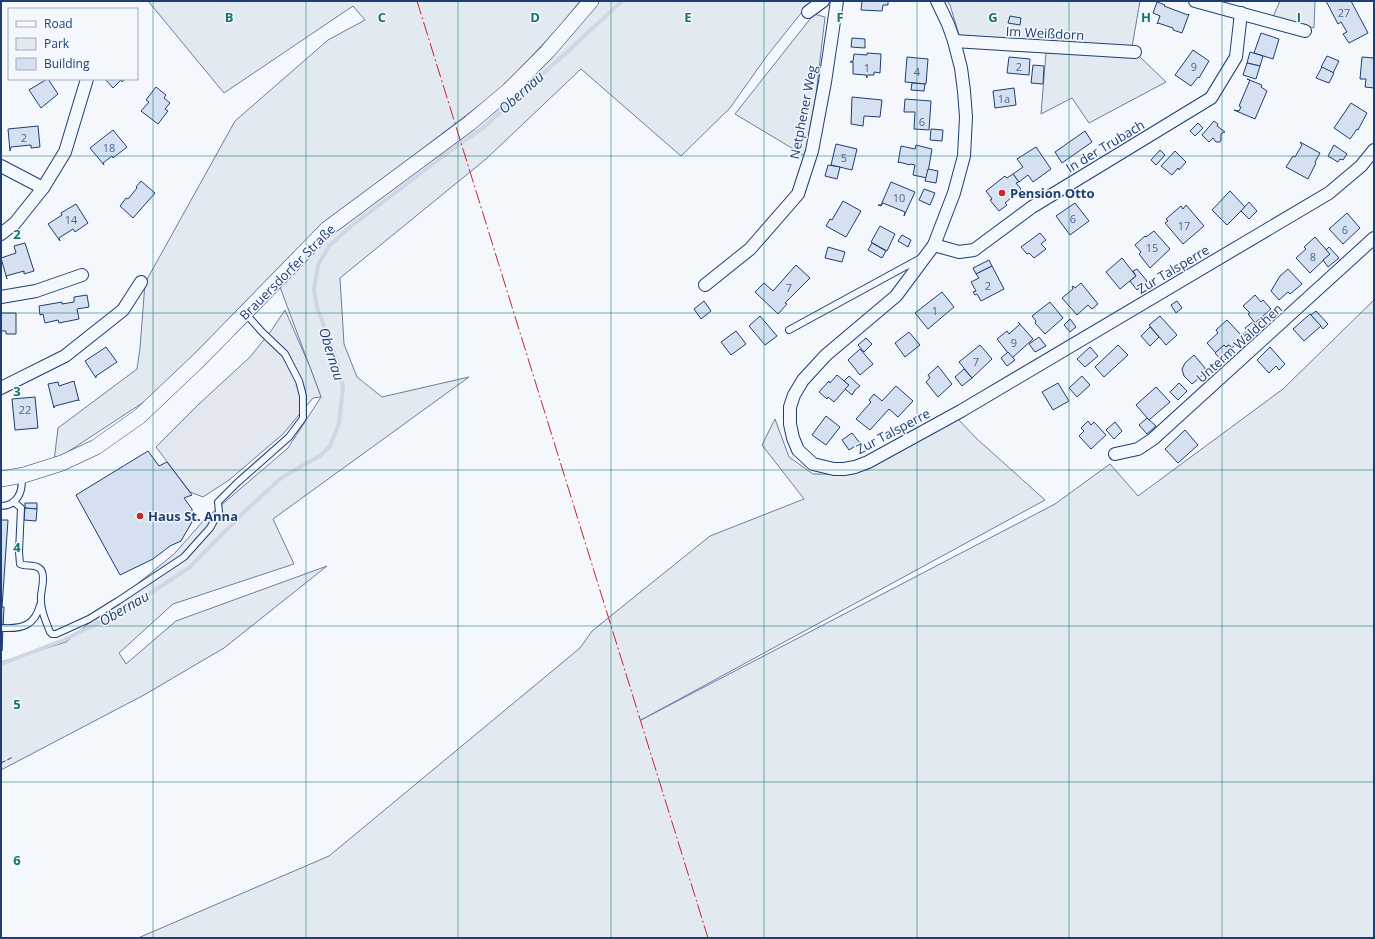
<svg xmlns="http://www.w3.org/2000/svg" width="1375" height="939" viewBox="0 0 1375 939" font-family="'Open Sans',sans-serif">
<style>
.green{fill:#e3e9f0;stroke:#687fa3}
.parking{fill:#e3e8f0;stroke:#687fa3}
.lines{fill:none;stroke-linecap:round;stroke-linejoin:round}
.stream{stroke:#cfd7e4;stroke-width:4}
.building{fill:#d5e0f0;stroke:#1d3f73}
.service-casing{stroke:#1d3f73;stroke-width:8}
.minor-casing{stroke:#1d3f73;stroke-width:14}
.tertiary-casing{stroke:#1d3f73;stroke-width:16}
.service{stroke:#f4f7fb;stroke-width:6}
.minor{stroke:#f4f7fb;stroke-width:12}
.tertiary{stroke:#f4f7fb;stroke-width:15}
.fence{stroke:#1d3f73;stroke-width:1;stroke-dasharray:5 2;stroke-linecap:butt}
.power{stroke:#c62828;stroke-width:1;stroke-dasharray:14 3 2 3;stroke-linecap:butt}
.grid{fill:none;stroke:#0f766e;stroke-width:1;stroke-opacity:0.55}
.poi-dot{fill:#c62828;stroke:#f4f7fb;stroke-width:1.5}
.labels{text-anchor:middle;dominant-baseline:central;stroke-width:3;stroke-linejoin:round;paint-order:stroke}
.number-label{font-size:11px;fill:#4b6792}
.street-label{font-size:13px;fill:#1d3f73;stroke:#f4f7fb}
.poi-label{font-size:13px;font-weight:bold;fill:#1d3f73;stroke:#f4f7fb;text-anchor:start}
.water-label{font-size:14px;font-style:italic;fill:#1d3f73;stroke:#f4f7fb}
.grid-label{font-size:13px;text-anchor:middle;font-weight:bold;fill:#0f766e;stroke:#f4f7fb;stroke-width:3;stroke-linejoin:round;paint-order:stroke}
</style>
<rect width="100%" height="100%" fill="#f4f7fb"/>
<g class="green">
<polygon points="148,1 580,1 559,27 503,87 324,224 159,392 54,461 58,428 137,369 140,348 145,283 235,121 328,40 365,20 353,6 224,93"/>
<polygon points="600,1 813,1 806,7 766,57 730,108 681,156 581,69 486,159 340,278 344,344 357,377 382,397 469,377 273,519 294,564 173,604 119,653 126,664 176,621 327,566 224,648 144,695 1,770 1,662 66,642 174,554 205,519 288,448 321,397 280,287 334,231 504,103"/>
<polygon points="947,1 1140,1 1132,47 960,38 950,5"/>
<polygon points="1280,1 1315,1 1314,28 1273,17"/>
<polygon points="814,14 825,17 816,95 805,156 735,114"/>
<polygon points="1046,53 1139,56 1166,82 1089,123 1072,98 1041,114"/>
<polygon points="1374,300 1374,938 138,938 329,856 580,648 592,631 710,536 804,499 762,445 775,419 789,457 813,474 836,474 867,470 958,419 976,438 1045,500 641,720 1055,504 1110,464 1138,496 1283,389"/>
</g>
<polygon class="parking" points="285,310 310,367 321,397 313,398 283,434 229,480 203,497 190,492 156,447 199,404 250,357 271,331"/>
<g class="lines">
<polyline class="stream" points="1,664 61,641 123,611 190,567 242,514 281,478 321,455 330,446 339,423 343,387 337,362 317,307 314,289 318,265 329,246 350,227 450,151 484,127 567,52 622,1"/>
</g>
<g class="building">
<polygon points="862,1 888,1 888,5 883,5 882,11 861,10"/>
<polygon points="1326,1 1351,1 1368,33 1349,43 1343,34 1347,32 1341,22 1338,24"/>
<polygon points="1157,2 1165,5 1164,6 1188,15 1189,14 1182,33 1173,30 1173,28 1158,23 1157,24 1160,16 1153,13"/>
<polygon points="1010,16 1021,18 1020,25 1008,23"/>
<polygon points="1261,33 1279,39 1273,59 1254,53"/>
<polygon points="852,38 865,39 865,48 851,47"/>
<polygon points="1193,50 1209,61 1199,78 1198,77 1191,86 1175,75"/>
<polygon points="1250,52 1263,56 1260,66 1247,63"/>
<polygon points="867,53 881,54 880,73 874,72 874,75 867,75 867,78 866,75 853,74 853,62 850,62 853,61 854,54 867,55"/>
<polygon points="1327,56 1339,61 1333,73 1321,67"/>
<polygon points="907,57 928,59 926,84 905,82"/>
<polygon points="1009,57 1030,59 1029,75 1007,73"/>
<polygon points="1362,57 1374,58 1374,88 1365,87 1366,79 1360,79"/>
<polygon points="1247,63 1260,66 1256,79 1243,75"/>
<polygon points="1033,65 1044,66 1043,84 1031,83"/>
<polygon points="1322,67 1334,73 1329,83 1316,78"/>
<polygon points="47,79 48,79 58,94 41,108 29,90"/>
<polygon points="105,79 125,79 122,82 121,80 113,88"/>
<polygon points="1247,79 1262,85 1261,87 1267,91 1255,119 1234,110 1239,111 1241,107 1239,106 1250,80"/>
<polygon points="912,83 925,84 924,91 911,90"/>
<polygon points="156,87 166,95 164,98 170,103 165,109 168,111 158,124 141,111 149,102 146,100"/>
<polygon points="1014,88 1016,105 995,108 993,91"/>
<polygon points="852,97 882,100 880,117 864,116 863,126 851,124"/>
<polygon points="905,99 931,101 929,130 914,129 915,112 904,112"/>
<polygon points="1351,103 1367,113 1358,130 1357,129 1350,139 1334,128"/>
<polygon points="1214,121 1218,124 1217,126 1225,132 1224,132 1221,134 1221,140 1220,142 1216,142 1213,138 1209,142 1202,135"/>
<polygon points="1198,123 1203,128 1195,136 1190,131"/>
<polygon points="38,126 40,147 31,148 31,145 11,147 10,151 8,129"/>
<polygon points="931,129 943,130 942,141 930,140"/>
<polygon points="113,130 127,147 113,158 112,156 103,163 104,165 90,148"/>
<polygon points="1085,131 1092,142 1062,163 1055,152"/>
<polygon points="1300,142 1320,153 1315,162 1316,163 1308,179 1286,167 1293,156 1295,157 1302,145"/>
<polygon points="836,144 857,149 852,170 831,165"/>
<polygon points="916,145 932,149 927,178 913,175 915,165 910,164 910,165 899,162 898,163 901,146 915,149"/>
<polygon points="1334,145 1347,154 1343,160 1340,159 1338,162 1328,156"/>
<polygon points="1036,147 1051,169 1033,182 1028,175 1019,182 1013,174 1023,167 1017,159"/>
<polygon points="1160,150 1165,155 1156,165 1151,160"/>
<polygon points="1175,151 1186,162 1179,170 1178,168 1172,175 1161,166"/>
<polygon points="828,165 840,167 837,179 825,176"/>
<polygon points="928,169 938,171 936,183 925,181"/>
<polygon points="1013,174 1019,182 1016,183 1021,189 1018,192 1019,193 1018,192 1005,203 1007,205 999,211 990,200 992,199 986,191 1005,176 1007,178"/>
<polygon points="141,181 155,193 133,218 120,206 126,198 128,199 137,188 136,187"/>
<polygon points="891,182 915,192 904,216 905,212 883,203 881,206 878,205 881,205"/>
<polygon points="924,189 935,193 930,205 919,200"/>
<polygon points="1230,191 1245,207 1227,225 1212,210"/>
<polygon points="843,201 861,211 846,237 826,226 830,219 832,220"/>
<polygon points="1249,202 1257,211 1249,219 1241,211"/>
<polygon points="1075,203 1089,221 1070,235 1056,216"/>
<polygon points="76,204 88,223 75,232 73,229 59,238 60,241 48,224 62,215 61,213"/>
<polygon points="1186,205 1204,226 1183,244 1165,223 1168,221 1166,219 1181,206 1183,209"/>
<polygon points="1347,213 1360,228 1343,244 1329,229"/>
<polygon points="880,226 895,234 887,251 871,242"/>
<polygon points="1154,231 1170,249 1150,268 1139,254 1141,252 1135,245 1145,236 1146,237"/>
<polygon points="1040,233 1046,240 1041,244 1046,249 1034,258 1029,253 1027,254 1021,247"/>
<polygon points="902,235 911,240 908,247 898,241"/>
<polygon points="1315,237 1330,254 1310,273 1296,258 1306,249 1304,247"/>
<polygon points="25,243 34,271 24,274 24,271 6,276 7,279 1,258 16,253 14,246"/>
<polygon points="872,243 886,251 882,258 868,250"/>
<polygon points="828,247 845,252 842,262 825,258"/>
<polygon points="1329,247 1339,258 1328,267 1323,260 1330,254 1326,250"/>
<polygon points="1122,258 1136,276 1120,289 1106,272"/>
<polygon points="989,260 992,266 976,274 973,268"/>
<polygon points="796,265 810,278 785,303 787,304 778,314 755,292 764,283 773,291"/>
<polygon points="992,266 1004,289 981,301 977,294 975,295 973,292 976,291 971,282 979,278 976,274"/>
<polygon points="1137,269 1147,281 1137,290 1130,281 1136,276 1133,271"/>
<polygon points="1288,269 1302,284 1290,294 1288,292 1279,300 1271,291 1280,276"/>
<polygon points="1081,283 1098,304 1092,309 1088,305 1077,315 1062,298 1073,289 1072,287 1073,286 1075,288"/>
<polygon points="942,292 954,307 928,329 915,313"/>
<polygon points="87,295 89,307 77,309 79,319 59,323 58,320 45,323 43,314 40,315 39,306 62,302 62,304 74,302 74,297"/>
<polygon points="1255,295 1261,302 1263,300 1271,309 1255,323 1248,314 1250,313 1243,306"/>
<polygon points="704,301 711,311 701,319 694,309"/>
<polygon points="1177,301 1182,308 1176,313 1171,305"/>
<polygon points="1050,302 1063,318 1045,334 1035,323 1036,321 1032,316"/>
<polygon points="1316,311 1328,324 1323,329 1311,315"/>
<polygon points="1,312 2,313 16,313 16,334 6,334 6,331 1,331"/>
<polygon points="1310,314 1321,326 1304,341 1293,329"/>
<polygon points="760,316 777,336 765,345 749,326"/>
<polygon points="1160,316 1177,335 1166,345 1149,325"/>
<polygon points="1070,319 1076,327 1070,332 1064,325"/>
<polygon points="1227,320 1243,337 1232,348 1229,345 1226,347 1224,345 1216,353 1207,343 1218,333 1216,330"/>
<polygon points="1254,321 1261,330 1252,337 1245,328"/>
<polygon points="1018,322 1033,339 1012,358 997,339 1007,331 1009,334 1020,324"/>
<polygon points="1150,327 1159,337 1150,346 1141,336"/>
<polygon points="736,331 746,344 731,355 721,342"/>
<polygon points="909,332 920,345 905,357 895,343"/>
<polygon points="1039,337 1046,346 1035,352 1029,344"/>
<polygon points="866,338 872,344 864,352 858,345"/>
<polygon points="980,345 992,359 972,378 959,362"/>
<polygon points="1118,345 1128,355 1104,377 1095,367"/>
<polygon points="1224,345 1226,347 1229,345 1232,348 1229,350 1232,353 1223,362 1215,353"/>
<polygon points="106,347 117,362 96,376 96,378 85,361"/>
<polygon points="1090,347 1098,356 1085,367 1077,359"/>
<polygon points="1270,347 1285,364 1279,370 1276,366 1269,373 1257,360"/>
<polygon points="860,349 873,364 860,375 848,360"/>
<polygon points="1008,352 1015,360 1007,366 1001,358"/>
<polygon points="1194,355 1205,368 1205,373 1192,384 1184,376 1182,369 1185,363"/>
<polygon points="938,366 952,384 938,397 926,382 930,378 928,375"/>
<polygon points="964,369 972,378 962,386 955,377"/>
<polygon points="837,375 849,385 834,402 828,397 827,399 819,392 829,381 830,383"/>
<polygon points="849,376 860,386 855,390 852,395 845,389 849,385 844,381"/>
<polygon points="1082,376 1090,385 1077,397 1069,388"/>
<polygon points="74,381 79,401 78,400 55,406 54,408 48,384 58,382 59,386"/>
<polygon points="1058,383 1069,401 1053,410 1042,392"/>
<polygon points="1179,383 1187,391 1178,400 1170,392"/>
<polygon points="896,386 913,401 898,417 889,409 870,430 856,419 871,402 869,400 874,394 882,401"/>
<polygon points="1156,387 1170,402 1149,420 1136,405"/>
<polygon points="35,397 38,428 15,430 12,399"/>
<polygon points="826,416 840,427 826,445 812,435"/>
<polygon points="1147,418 1156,426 1147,434 1139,425"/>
<polygon points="1088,421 1091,425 1094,422 1106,435 1091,449 1079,436 1084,431 1081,428"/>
<polygon points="1115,422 1122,431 1114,439 1106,430"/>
<polygon points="1185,430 1198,445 1178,463 1165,449"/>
<polygon points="852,433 860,443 849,450 842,440"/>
<polygon points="148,451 159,466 167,462 192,495 184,498 192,509 192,522 181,541 170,546 153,559 120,575 76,495"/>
<polygon points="25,503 37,503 37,509 25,508"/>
<polygon points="25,508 37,509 36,521 24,520"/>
<polygon points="1,520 8,520 2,607 4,607 2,651"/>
</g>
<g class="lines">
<g class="service-casing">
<g id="service">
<polyline points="789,330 921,258"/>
<path d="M14 502 21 508 19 552 20 564C26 567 33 564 39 568 46 572 42 588 41 595 40 609 45 619 50 632L52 634H56L89 619 118 601 184 557 210 528 219 512 218 502 237 483 289 437 303 418V396L299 381 285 354 262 332 245 313"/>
<path d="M1 506C17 506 24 491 21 476"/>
<path d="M3 628C23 629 35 625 40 605"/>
</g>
</g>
<g class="minor-casing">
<g id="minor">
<polyline points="937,1 948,24 954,41 961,68 964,91 966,117 964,156 954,193 934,245 896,296 826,355 803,380 794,395 790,407 790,424 793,438 798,450 813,464 834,469 844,469 855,467 868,462 961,411 1329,193 1361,166 1374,150"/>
<polyline points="1195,1 1305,31"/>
<polyline points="808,12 823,1"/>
<polyline points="954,41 1135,52"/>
<polyline points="1,166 43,188"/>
<polyline points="1,234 15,223 43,188 65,152 87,79"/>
<polyline points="934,245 959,252 974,250 1032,207 1211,98 1236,57 1241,13"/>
<polyline points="705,285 750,249 798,194 812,151 825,82 837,1"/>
<polyline points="1,297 36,291 82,275"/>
<polyline points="1,388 65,356 123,310 141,282"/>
<polyline points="1115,454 1138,449 1153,439 1374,238"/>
</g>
</g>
<g class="tertiary-casing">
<polyline id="tertiary" points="1,479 24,475 62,463 96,447 140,416 200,359 327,229 470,123 509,90 547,52 591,1"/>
</g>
<use href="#service" class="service"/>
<use href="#minor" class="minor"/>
<use href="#tertiary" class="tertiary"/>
<polyline class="fence" points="1,763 13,757"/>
<polyline class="power" points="417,1 708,938"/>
</g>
<path class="grid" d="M153 1V938M306 1V938M458 1V938M611 1V938M764 1V938M917 1V938M1069 1V938M1222 1V938M1 156H1374M1 313H1374M1 470H1374M1 626H1374M1 782H1374"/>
<g class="poi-dot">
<circle cx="1002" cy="193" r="4"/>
<circle cx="140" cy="516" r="4"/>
</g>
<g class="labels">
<g class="number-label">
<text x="1344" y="12">27</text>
<text x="1019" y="66">2</text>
<text x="1194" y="66">9</text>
<text x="867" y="67">1</text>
<text x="917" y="71">4</text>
<text x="1004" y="98">1a</text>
<text x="922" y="121">6</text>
<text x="24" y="137">2</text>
<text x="109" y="147">18</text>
<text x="844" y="157">5</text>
<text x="899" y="197">10</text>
<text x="1073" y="218">6</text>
<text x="71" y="219">14</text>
<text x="1184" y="225">17</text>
<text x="1345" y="229">6</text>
<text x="1152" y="247">15</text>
<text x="1313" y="256">8</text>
<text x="988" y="285">2</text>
<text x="789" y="287">7</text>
<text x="935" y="310">1</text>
<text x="1014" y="342">9</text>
<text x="976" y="361">7</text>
<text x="25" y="409">22</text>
</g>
<g class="street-label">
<text transform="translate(1045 33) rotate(3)">Im Weißdorn</text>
<text transform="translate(803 112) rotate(-79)">Netphener Weg</text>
<text transform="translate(1105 146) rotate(-31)">In der Trubach</text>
<text transform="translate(1173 269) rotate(-31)">Zur Talsperre</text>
<text transform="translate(287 272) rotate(-45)">Brauersdorfer Straße</text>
<text transform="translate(1239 343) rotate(-42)">Unterm Wäldchen</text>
<text transform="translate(893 431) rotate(-28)">Zur Talsperre</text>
</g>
<g class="poi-label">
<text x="1010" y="193">Pension Otto</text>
<text x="148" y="516">Haus St. Anna</text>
</g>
<g class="water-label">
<text transform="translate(521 92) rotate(-42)">Obernau</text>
<text transform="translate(332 354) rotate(73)">Obernau</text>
<text transform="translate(124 608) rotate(-30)">Obernau</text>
</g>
</g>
<g class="grid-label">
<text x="229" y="22">B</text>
<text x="382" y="22">C</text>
<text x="535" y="22">D</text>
<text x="688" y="22">E</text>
<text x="840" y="22">F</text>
<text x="993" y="22">G</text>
<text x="1146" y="22">H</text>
<text x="1299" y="22">I</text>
<text x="17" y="239">2</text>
<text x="17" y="396">3</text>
<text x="17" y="552">4</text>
<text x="17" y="709">5</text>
<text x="17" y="865">6</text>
</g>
<rect width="1375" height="939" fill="none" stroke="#1d3f73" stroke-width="4"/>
<rect x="8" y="8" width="130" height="72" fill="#f4f7fb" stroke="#9eadc5"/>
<rect x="16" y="21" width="20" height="6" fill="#f4f7fb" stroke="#9eadc5"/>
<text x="44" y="28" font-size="12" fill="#1d3f73">Road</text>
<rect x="16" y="38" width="20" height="12" fill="#e3e9f0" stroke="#9eadc5"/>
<text x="44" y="48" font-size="12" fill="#1d3f73">Park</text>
<rect x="16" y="58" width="20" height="12" fill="#d5e0f0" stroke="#9eadc5"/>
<text x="44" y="68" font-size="12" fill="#1d3f73">Building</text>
</svg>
